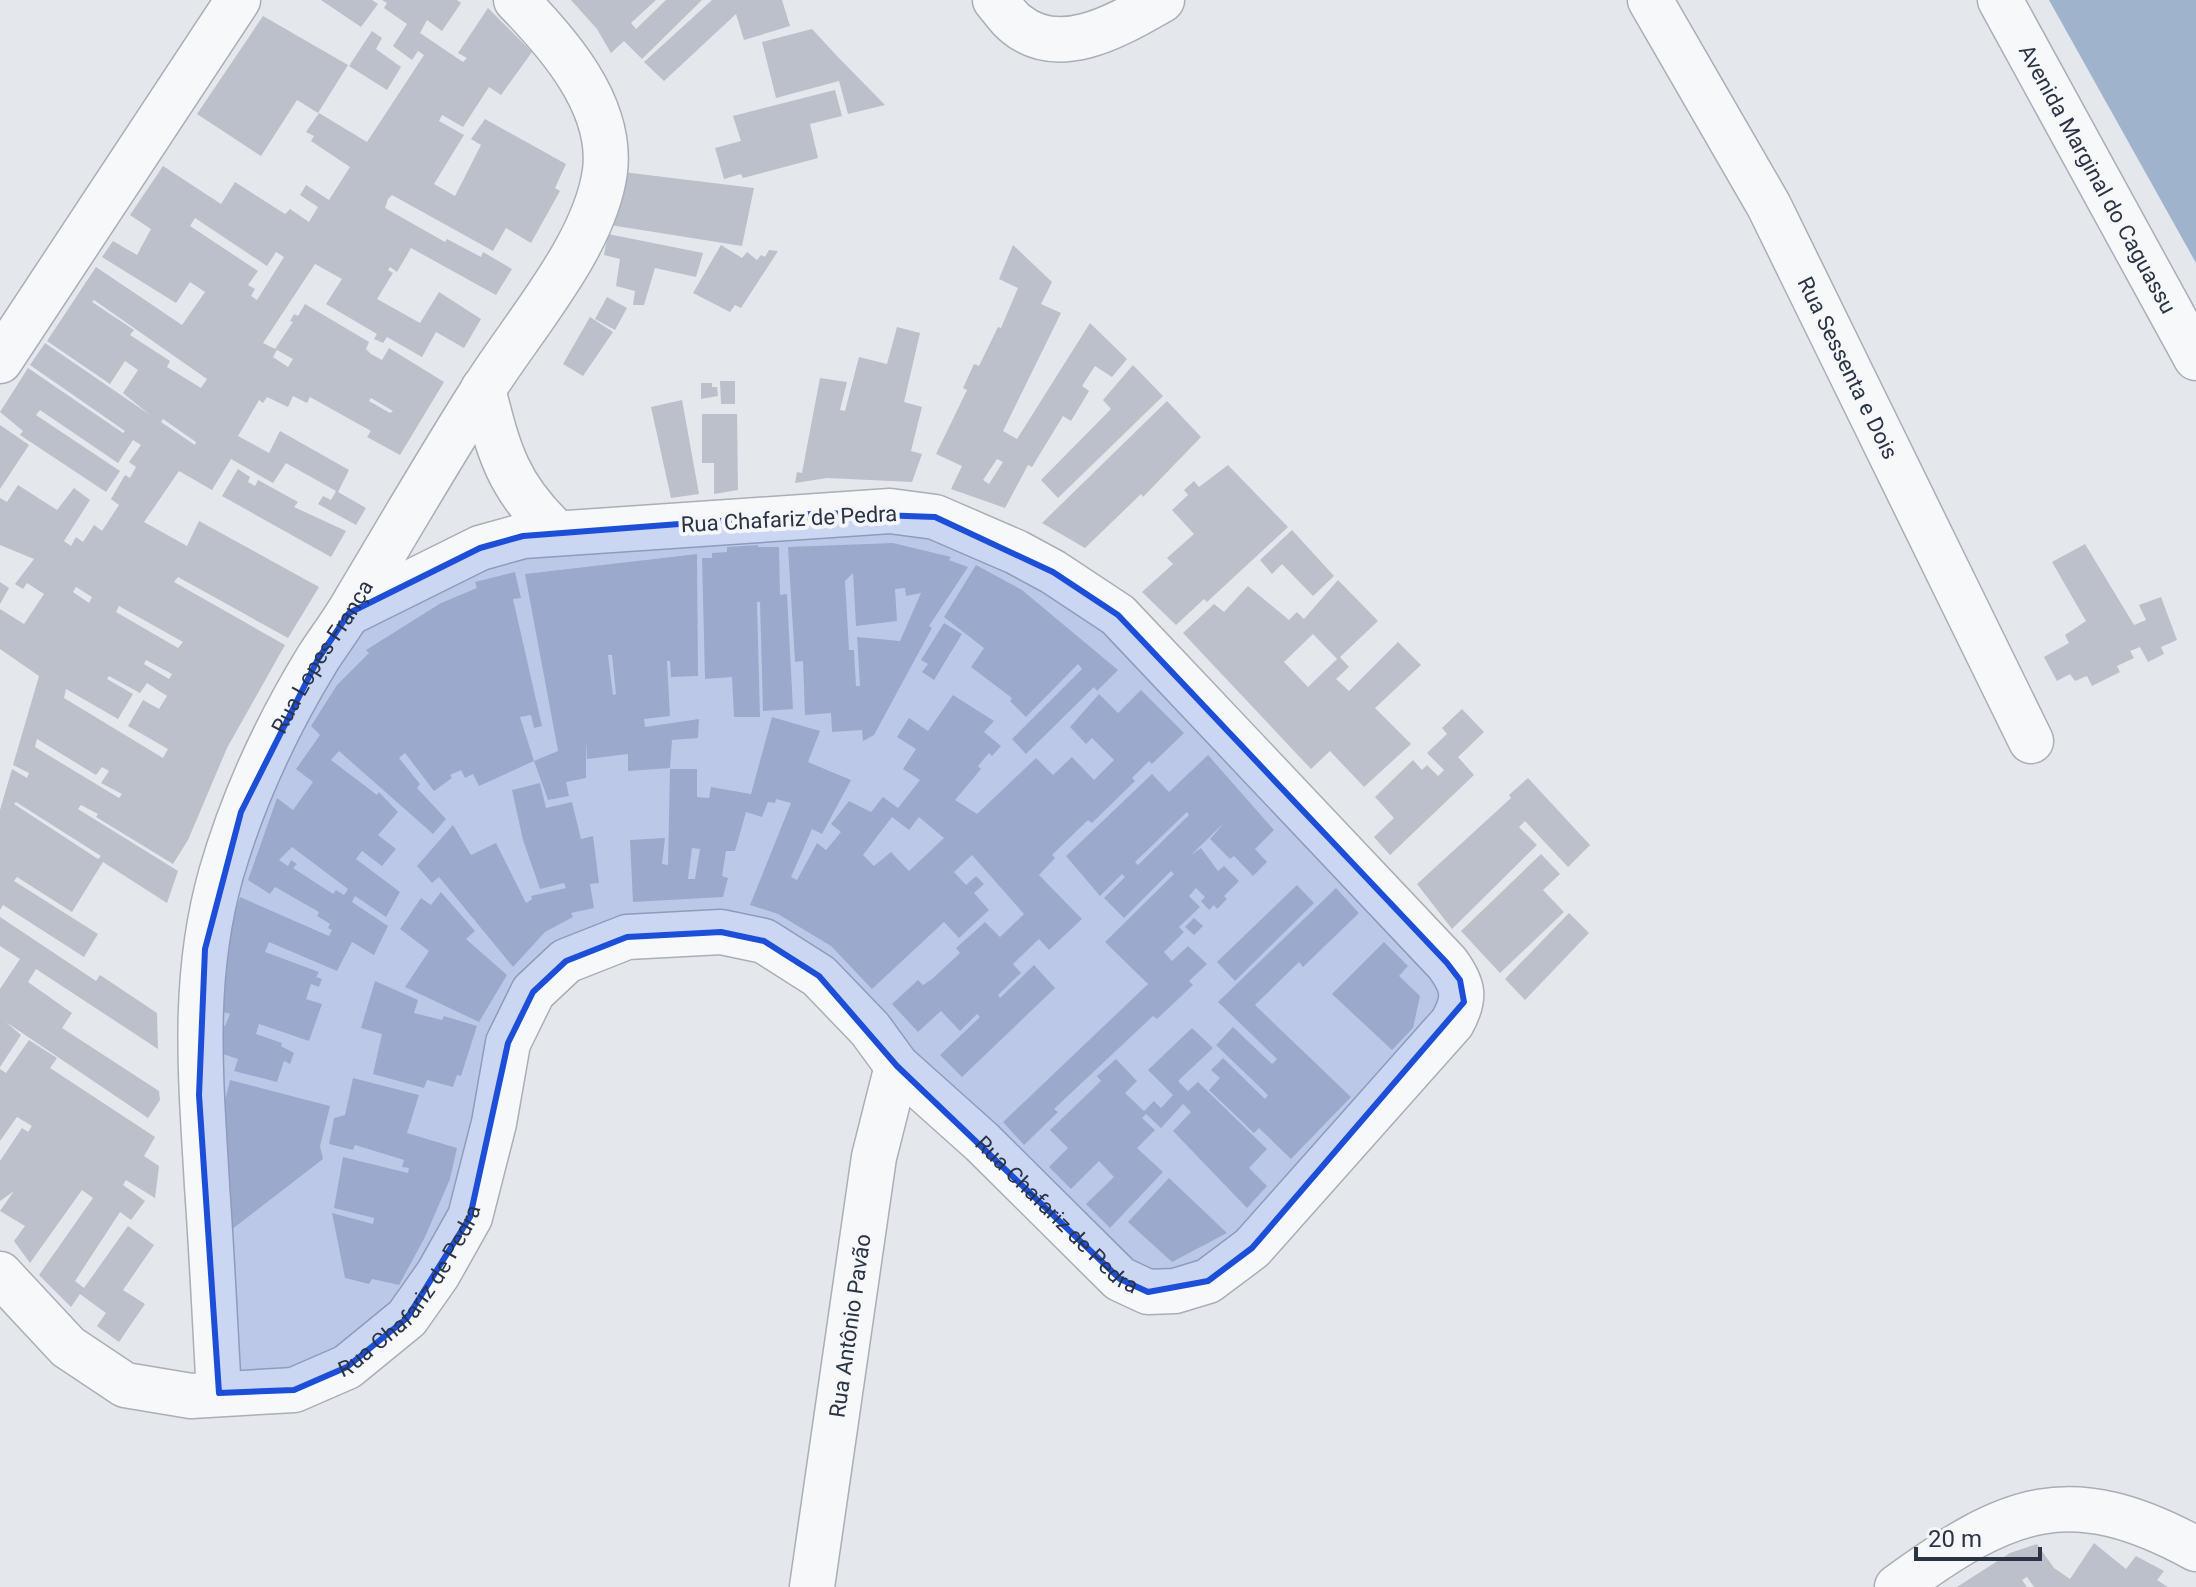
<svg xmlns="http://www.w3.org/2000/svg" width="2196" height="1587" viewBox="0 0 2196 1587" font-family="Roboto,sans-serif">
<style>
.water{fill:#9fb4cc}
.building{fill:#bbc0ca;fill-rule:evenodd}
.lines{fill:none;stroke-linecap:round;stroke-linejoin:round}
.street-casing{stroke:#a9aeb7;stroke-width:47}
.street{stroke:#f7f8fa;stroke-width:44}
.marked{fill:#1d4ed8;fill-opacity:0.2;stroke:#1d4ed8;stroke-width:6;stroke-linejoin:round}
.labels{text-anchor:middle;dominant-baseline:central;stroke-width:8;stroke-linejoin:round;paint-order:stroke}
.street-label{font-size:22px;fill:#2b3445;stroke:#f4f6f9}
</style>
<rect width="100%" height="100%" fill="#e4e7ec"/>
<polygon class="water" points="2049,0 2196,0 2196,263"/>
<g class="building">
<polygon points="321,0 372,0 378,4 361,27"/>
<path d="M382 0H457L461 3 442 31 427 20 420 33 463 62 467 58 458 53 488 8 532 52 501 95 489 87 463 127 442 115 439 121 464 135 434 184 455 196 481 145 471 139 485 119 566 164 555 188 560 191 531 243 506 228 493 251 392 195 388 199 385 208 445 242 447 239 481 257 483 252 512 269 496 295 411 248 397 272 390 267 388 270 393 273 377 299 420 323 439 292 481 319 464 348 436 332 422 357 387 337 383 343 374 339 377 334 326 304 342 279 315 264 263 343 275 349 293 322 290 321 294 314 298 316 305 304 369 342 366 349 371 354 382 360 389 348 444 382 400 455 367 437 371 431 310 397 307 403 293 396 288 407 267 397 263 403 259 400 238 436 269 453 280 431 349 470 338 492 366 508 356 525 318 504 323 496 331 500 336 491 286 463 273 483 231 459 212 490 179 471 144 522 187 546 199 521 319 587 288 638 178 577 174 582 285 645 227 748 188 840 173 864 96 817 98 814 81 805 78 809 178 871 167 903 103 862 72 912 17 877 14 881 98 934 84 957 3 905 0 910V810L12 769 27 778 29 773 13 765 39 676 0 649V609L24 624 44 594 27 583 23 589 15 584 34 559 0 545V498L7 502 18 485 57 510 74 488 90 500 64 541 71 546 76 537 83 542 94 525 102 531 119 505 111 499 125 475 130 478 136 467 129 462 141 445 133 440 118 463 40 410 36 415 120 471 106 492 20 435 23 431 0 412 28 368 123 433 125 431 30 365 45 343 150 415 123 393 138 370 125 361 110 384 47 341 96 267 182 325 205 292 190 282 176 303 102 257 113 241 137 255 151 229 130 215 163 166 221 204 235 182 285 214 290 209 309 222 318 207 300 195 306 185 329 200 350 167 311 141 314 136 306 132 319 113 367 142 424 55 418 51 412 60 393 46 407 24 384 8 387 3ZM195 218 267 266 276 252 284 257 257 300 251 296 255 289 248 285 258 271 190 226ZM94 300 207 379 201 388 167 367 170 361 130 335 134 330 92 302ZM277 350 293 359 288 367 273 357ZM371 398 393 411 390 413 369 401ZM163 419 196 442 195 445 161 422ZM76 587 92 597 89 603 73 592ZM119 606 183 642 178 648 116 612ZM146 660 172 674 169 679 144 664ZM109 676 140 693 147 683 167 696 159 709 143 700 128 726 168 749 163 758 64 698 66 689 118 719 133 694 107 679ZM37 739 96 775 102 767 109 771 101 783 122 794 119 798 35 747ZM16 802 101 856 98 859 14 804Z"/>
<polygon points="571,0 656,0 631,23 636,29 666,0 702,0 642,59 624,41 611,53 597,29"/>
<polygon points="712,0 782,0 790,26 744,40 736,14 664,81 644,62"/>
<polygon points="263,16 348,65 318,113 297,100 261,156 197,114"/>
<polygon points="812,29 837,56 885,105 848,114 839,81 776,98 762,42"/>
<polygon points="372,31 382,38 376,49 401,67 387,90 349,66"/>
<polygon points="835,90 842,116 810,124 818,158 743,178 741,174 724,179 715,148 741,141 733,116"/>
<polygon points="623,172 754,188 742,246 610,225"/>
<polygon points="608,234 703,253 696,277 655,268 644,305 633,305 635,291 616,286 620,259 604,255"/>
<polygon points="721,245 742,258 747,252 757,260 761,255 765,257 769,250 778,251 741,308 735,305 730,312 693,293"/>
<path d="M1013 245 1052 282 1041 304 1061 313 1003 431 1017 439 1090 323 1127 359 1112 377 1095 366 1082 386 1089 391 1071 421 1063 416 1032 467 1028 465 1005 508 951 489 962 466 936 454 967 390 963 388 974 364 979 366 998 327 1001 328 1018 288 999 279ZM997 459 1003 462 989 484 983 480Z"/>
<polygon points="607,297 627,308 615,330 595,319"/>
<polygon points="590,317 613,332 583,376 563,364"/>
<polygon points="897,327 920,333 904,402 922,407 911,451 922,454 912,482 827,478 795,483 797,472 802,473 820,378 847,382 840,410 845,411 859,357 887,364"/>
<polygon points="1133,365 1163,396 1058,498 1041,480 1111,409 1103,400"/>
<polygon points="720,381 735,381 735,404 721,404"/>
<polygon points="701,383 712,383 712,387 717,387 718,396 701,399"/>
<polygon points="682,400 699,494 671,498 651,407"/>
<polygon points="1167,401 1201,437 1143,497 1141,494 1085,548 1042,523"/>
<polygon points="702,414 737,414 738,490 714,494 714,463 702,463"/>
<polygon points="0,425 29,445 0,489"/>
<polygon points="1228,465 1288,527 1207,602 1204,599 1176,625 1142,592 1173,564 1167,558 1194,534 1172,510 1188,495 1184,490 1194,481 1199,487"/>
<polygon points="238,469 250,477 248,482 255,486 258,480 298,502 294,507 346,531 331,557 222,496"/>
<polygon points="1292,530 1334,576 1313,596 1282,564 1272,574 1260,560"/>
<path d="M893 543 951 557 949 560 968 567 929 626 932 628 874 735 863 741 862 730 832 732 831 713 805 715 803 661 795 662 788 547ZM853 573 856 626 897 621 895 589 905 588 906 596 921 593 900 641 857 637 860 686H856L854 650H849L845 581Z"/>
<polygon points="2085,544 2134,625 2146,620 2139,605 2161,597 2177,640 2161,647 2164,654 2148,662 2140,647 2130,651 2134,658 2117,666 2120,672 2092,686 2087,676 2075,681 2070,674 2057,681 2044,657 2069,643 2065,635 2086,621 2052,562"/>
<polygon points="758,545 758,547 779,547 780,595 787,594 793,709 763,711 760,602 757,602 760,717 734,717 732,677 705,679 702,558 712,558 712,553 727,552 727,547"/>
<path d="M697 554 698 676 671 677 670 661H667L670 716 644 719 645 727 699 719 698 738 672 740 670 768 628 771V754L587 759 586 740V778L566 782 569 796 548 800 534 761 479 786 473 774 465 778 461 770 450 775 452 778 434 791 405 753 399 758 420 784 417 788 446 819 433 834 339 751 331 760 377 795 379 792 398 812 378 835 396 849 382 866 362 851 356 859 400 892 386 917 355 896 352 902 388 926 374 955 352 942 337 971 269 942 265 952 319 972 316 977 322 979 319 987 311 984 306 999 322 1004 309 1041 259 1024 256 1034 282 1043 281 1046 294 1053 290 1064 284 1061 277 1082 234 1071 238 1059 217 1052 219 1024 225 1026 230 1014 217 1010 231 925 240 897 329 936 332 930 328 928 330 924 317 916 319 912 275 887 270 894 248 880 277 798 293 810 313 782 296 769 320 735 311 726 337 685 369 653 366 650 441 603 477 588 475 582 515 572 521 598 513 599 542 726 534 728 531 715 520 717 534 761 558 751 525 574ZM608 655H612L616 694 613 695ZM292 847 348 889 344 895 336 890 333 894 293 868 297 864 291 860 288 866 279 860Z"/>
<polygon points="976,565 1022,590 1118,670 1097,691 1094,687 1026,754 1012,739 1082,669 1078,664 1026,717 1010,701 1012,698 971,667 984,648 944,617"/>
<path d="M1338 580 1378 621 1340 657 1349 667 1336 679 1349 691 1398 642 1421 665 1375 708 1411 744 1364 787 1330 751 1311 769 1183 633 1214 604 1224 612 1248 586 1289 620 1297 612 1304 619ZM1313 634 1337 659 1308 687 1284 662Z"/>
<polygon points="0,582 9,588 0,604"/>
<polygon points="944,623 962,634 934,680 922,672 928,664 921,660"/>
<path d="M1141 690 1184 733 1152 764 1149 761 1132 778 1135 781 1092 823 1088 820 1052 855 1055 858 1039 875 1082 919 1049 950 1039 939 1013 964 1021 973 998 995 1000 998 1034 965 1055 988 962 1077 940 1055 980 1017 977 1014 960 1031 941 1011 918 1032 892 1004 918 980 923 985 932 979 960 953 956 948 985 922 1000 937 1024 914 972 855 954 872 966 885 976 876 984 884 974 893 989 910 959 938 944 922 872 989 831 946 778 914 750 905 791 803 776 799 775 803 768 802 762 817 746 812 735 851H726L722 876 728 878 723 897 633 902 630 840 665 838 662 864 668 865 670 769H697V797L709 798 711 787 751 794 772 717 820 731 808 762 851 780 822 834 812 829 791 877 797 880 817 843 826 850 841 832 831 824 849 801 871 812 883 797 898 808 920 780 903 769 916 749 897 737 909 718 928 731 953 695 994 721 984 732 1001 746 992 756 989 753 978 766 981 769 955 800 977 814 1036 758 1053 775 1072 757 1094 780 1114 760 1092 738 1086 744 1070 727 1099 694 1118 713ZM892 817 909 830 919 817 944 838 909 871 891 852 874 866 863 855ZM692 848 700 849 695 879H688Z"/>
<polygon points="1462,709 1484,732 1458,757 1474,775 1390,855 1374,837 1394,818 1375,797 1413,760 1422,770 1427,765 1438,776 1444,770 1427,753 1447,734 1442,728"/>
<path d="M1208 755 1274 830 1255 849 1267 862 1253 876 1234 856 1230 859 1210 839 1226 821 1191 855 1201 848 1218 871 1224 866 1239 881 1224 896 1227 899 1217 909 1214 905 1209 910 1201 901 1205 897 1196 888 1189 896 1200 907 1179 927 1184 932 1164 952 1172 961 1188 946 1207 964 1189 981 1193 985 1157 1019 1153 1016 1054 1109 1058 1112 1024 1145 1003 1122 1148 984 1105 942 1174 874 1171 871 1124 918 1104 898 1125 877 1122 874 1100 896 1066 856 1152 774 1169 792ZM1187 812 1189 815 1138 865 1135 862Z"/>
<polygon points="1528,778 1590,845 1568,867 1525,821 1519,827 1537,845 1452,929 1417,884 1511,798 1509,795"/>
<polygon points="540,783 546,808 572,802 581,839 593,836 599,883 590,884 594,908 571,913 573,917 545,932 513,967 439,877 432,883 417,866 453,825 471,855 496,843 526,903 532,899 531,896 566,888 564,883 540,889 523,840 512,790"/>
<polygon points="1541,854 1560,874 1543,890 1564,912 1500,973 1461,931"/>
<polygon points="1297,885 1314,903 1235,981 1217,962"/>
<polygon points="1336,888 1359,913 1303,967 1299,962 1255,1005 1351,1097 1291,1159 1259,1128 1254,1133 1209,1090 1220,1078 1211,1070 1223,1058 1265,1099 1268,1095 1216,1045 1233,1027 1272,1064 1277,1059 1218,1002"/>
<polygon points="441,892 475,931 466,939 507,975 479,1022 405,987 429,951 400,929 421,898 431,905"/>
<polygon points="1569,913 1589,933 1525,1000 1505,979"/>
<polygon points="0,917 96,981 100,975 157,1013 158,1049 36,969 28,982 72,1013 62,1028 159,1091 160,1100 148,1118 6,1022 21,1035 0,1067 0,989 20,959 0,946"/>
<polygon points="1194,918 1203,926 1194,935 1185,927"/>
<polygon points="1384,942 1408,966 1399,976 1420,996 1413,1028 1392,1050 1332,994"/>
<polygon points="375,981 418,1000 414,1013 442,1020 444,1016 477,1026 461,1076 457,1075 453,1087 427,1080 424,1088 373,1074 382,1034 361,1028"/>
<polygon points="1192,1028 1213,1048 1178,1081 1188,1091 1198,1082 1267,1149 1249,1168 1267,1186 1247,1208 1173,1131 1191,1112 1183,1104 1161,1128 1146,1114 1142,1118 1155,1130 1137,1148 1163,1172 1110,1228 1086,1204 1114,1177 1099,1161 1071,1189 1049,1167 1068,1148 1050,1130 1101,1081 1097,1076 1116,1059 1137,1081 1125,1093 1144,1111 1154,1101 1161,1108 1173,1095 1148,1070"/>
<polygon points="29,1040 57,1058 50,1068 155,1137 144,1156 159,1166 155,1198 126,1180 123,1185 145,1201 131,1220 120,1212 75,1281 84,1288 128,1226 154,1245 123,1290 145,1304 119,1342 97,1326 106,1313 80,1294 71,1307 39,1275 93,1198 82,1190 30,1263 14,1241 25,1226 0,1211 14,1191 0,1201 0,1161 22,1128 28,1132 32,1126 17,1117 0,1141 0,1069 6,1073"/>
<polygon points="353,1078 419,1095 407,1133 457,1148 450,1179 425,1237 399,1285 372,1279 369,1284 345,1278 332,1213 373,1224 374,1218 334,1208 343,1157 408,1173 409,1168 402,1167 404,1160 355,1145 353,1150 329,1144 334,1118 345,1115"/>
<polygon points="230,1080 330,1106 320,1146 323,1159 231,1230 219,1126"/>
<polygon points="1169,1178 1227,1233 1172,1262 1128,1222"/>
<polygon points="2094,1543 2126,1569 2136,1556 2164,1571 2157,1580 2168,1587 2034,1587 2027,1577 2022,1580 2027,1587 1957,1587 2010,1553 2037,1544 2054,1568 2070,1579"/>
</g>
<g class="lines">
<g class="street-casing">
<g id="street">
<path d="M995 0C1002 8 1008 18 1016 24 1061 61 1121 23 1162 0"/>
<path id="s1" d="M1650 0 1769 206 2031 741"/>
<path id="s2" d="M2000 0 2196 358"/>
<polyline points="0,361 238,0"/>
<path d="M483 389C499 453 508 487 557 533"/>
<path id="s3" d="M0 1274 68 1347 125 1385 191 1396 294 1390 347 1367 407 1318 438 1274 470 1217 494 1123 508 1043 533 992 566 961 627 937 721 932 764 941 819 976 870 1029 897 1066 982 1142 1120 1279 1148 1292 1175 1291 1208 1281 1252 1248 1452 1023C1466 998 1464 986 1447 963L1118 615 1053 572 1016 552 935 517 890 511 523 536 480 548 349 613"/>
<path id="s4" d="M219 1393C215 1324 212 1255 207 1186 201 1078 191 981 221 874 243 798 277 725 318 658 331 638 345 620 356 600 398 530 439 459 483 390 523 326 595 246 605 171 613 105 558 43 516 0"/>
<path id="s5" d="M812 1587 874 1157 897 1066"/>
<path d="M1897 1587C2008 1506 2069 1480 2196 1549"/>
</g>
</g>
<use href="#street" class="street"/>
</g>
<path class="marked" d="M824 513 935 517 1053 572 1118 615 1447 963 1460 980 1464 1002 1252 1248 1208 1281 1148 1292 1120 1279 897 1066 819 976 764 941 721 932 627 937 566 961 533 992 508 1043 470 1217 407 1318 347 1367 294 1390 219 1393 199 1095 205 949 241 812 318 659 349 613 480 548 523 536Z"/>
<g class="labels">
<g class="street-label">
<text stroke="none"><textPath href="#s2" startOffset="204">Avenida Marginal do Caguassu</textPath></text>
<text stroke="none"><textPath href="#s1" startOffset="418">Rua Sessenta e Dois</textPath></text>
<text transform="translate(789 519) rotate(-3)">Rua Chafariz de Pedra</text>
<text stroke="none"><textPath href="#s4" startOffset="762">Rua Lopes França</textPath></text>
<text stroke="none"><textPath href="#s3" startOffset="1480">Rua Chafariz de Pedra</textPath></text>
<text stroke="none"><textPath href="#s3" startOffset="496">Rua Chafariz de Pedra</textPath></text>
<text stroke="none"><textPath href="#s5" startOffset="264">Rua Antônio Pavão</textPath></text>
</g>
</g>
<path d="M1916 1547v12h124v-12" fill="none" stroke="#2b3445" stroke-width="4"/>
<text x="1928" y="1547" font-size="24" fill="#2b3445" stroke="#f4f6f9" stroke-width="6" paint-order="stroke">20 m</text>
</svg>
